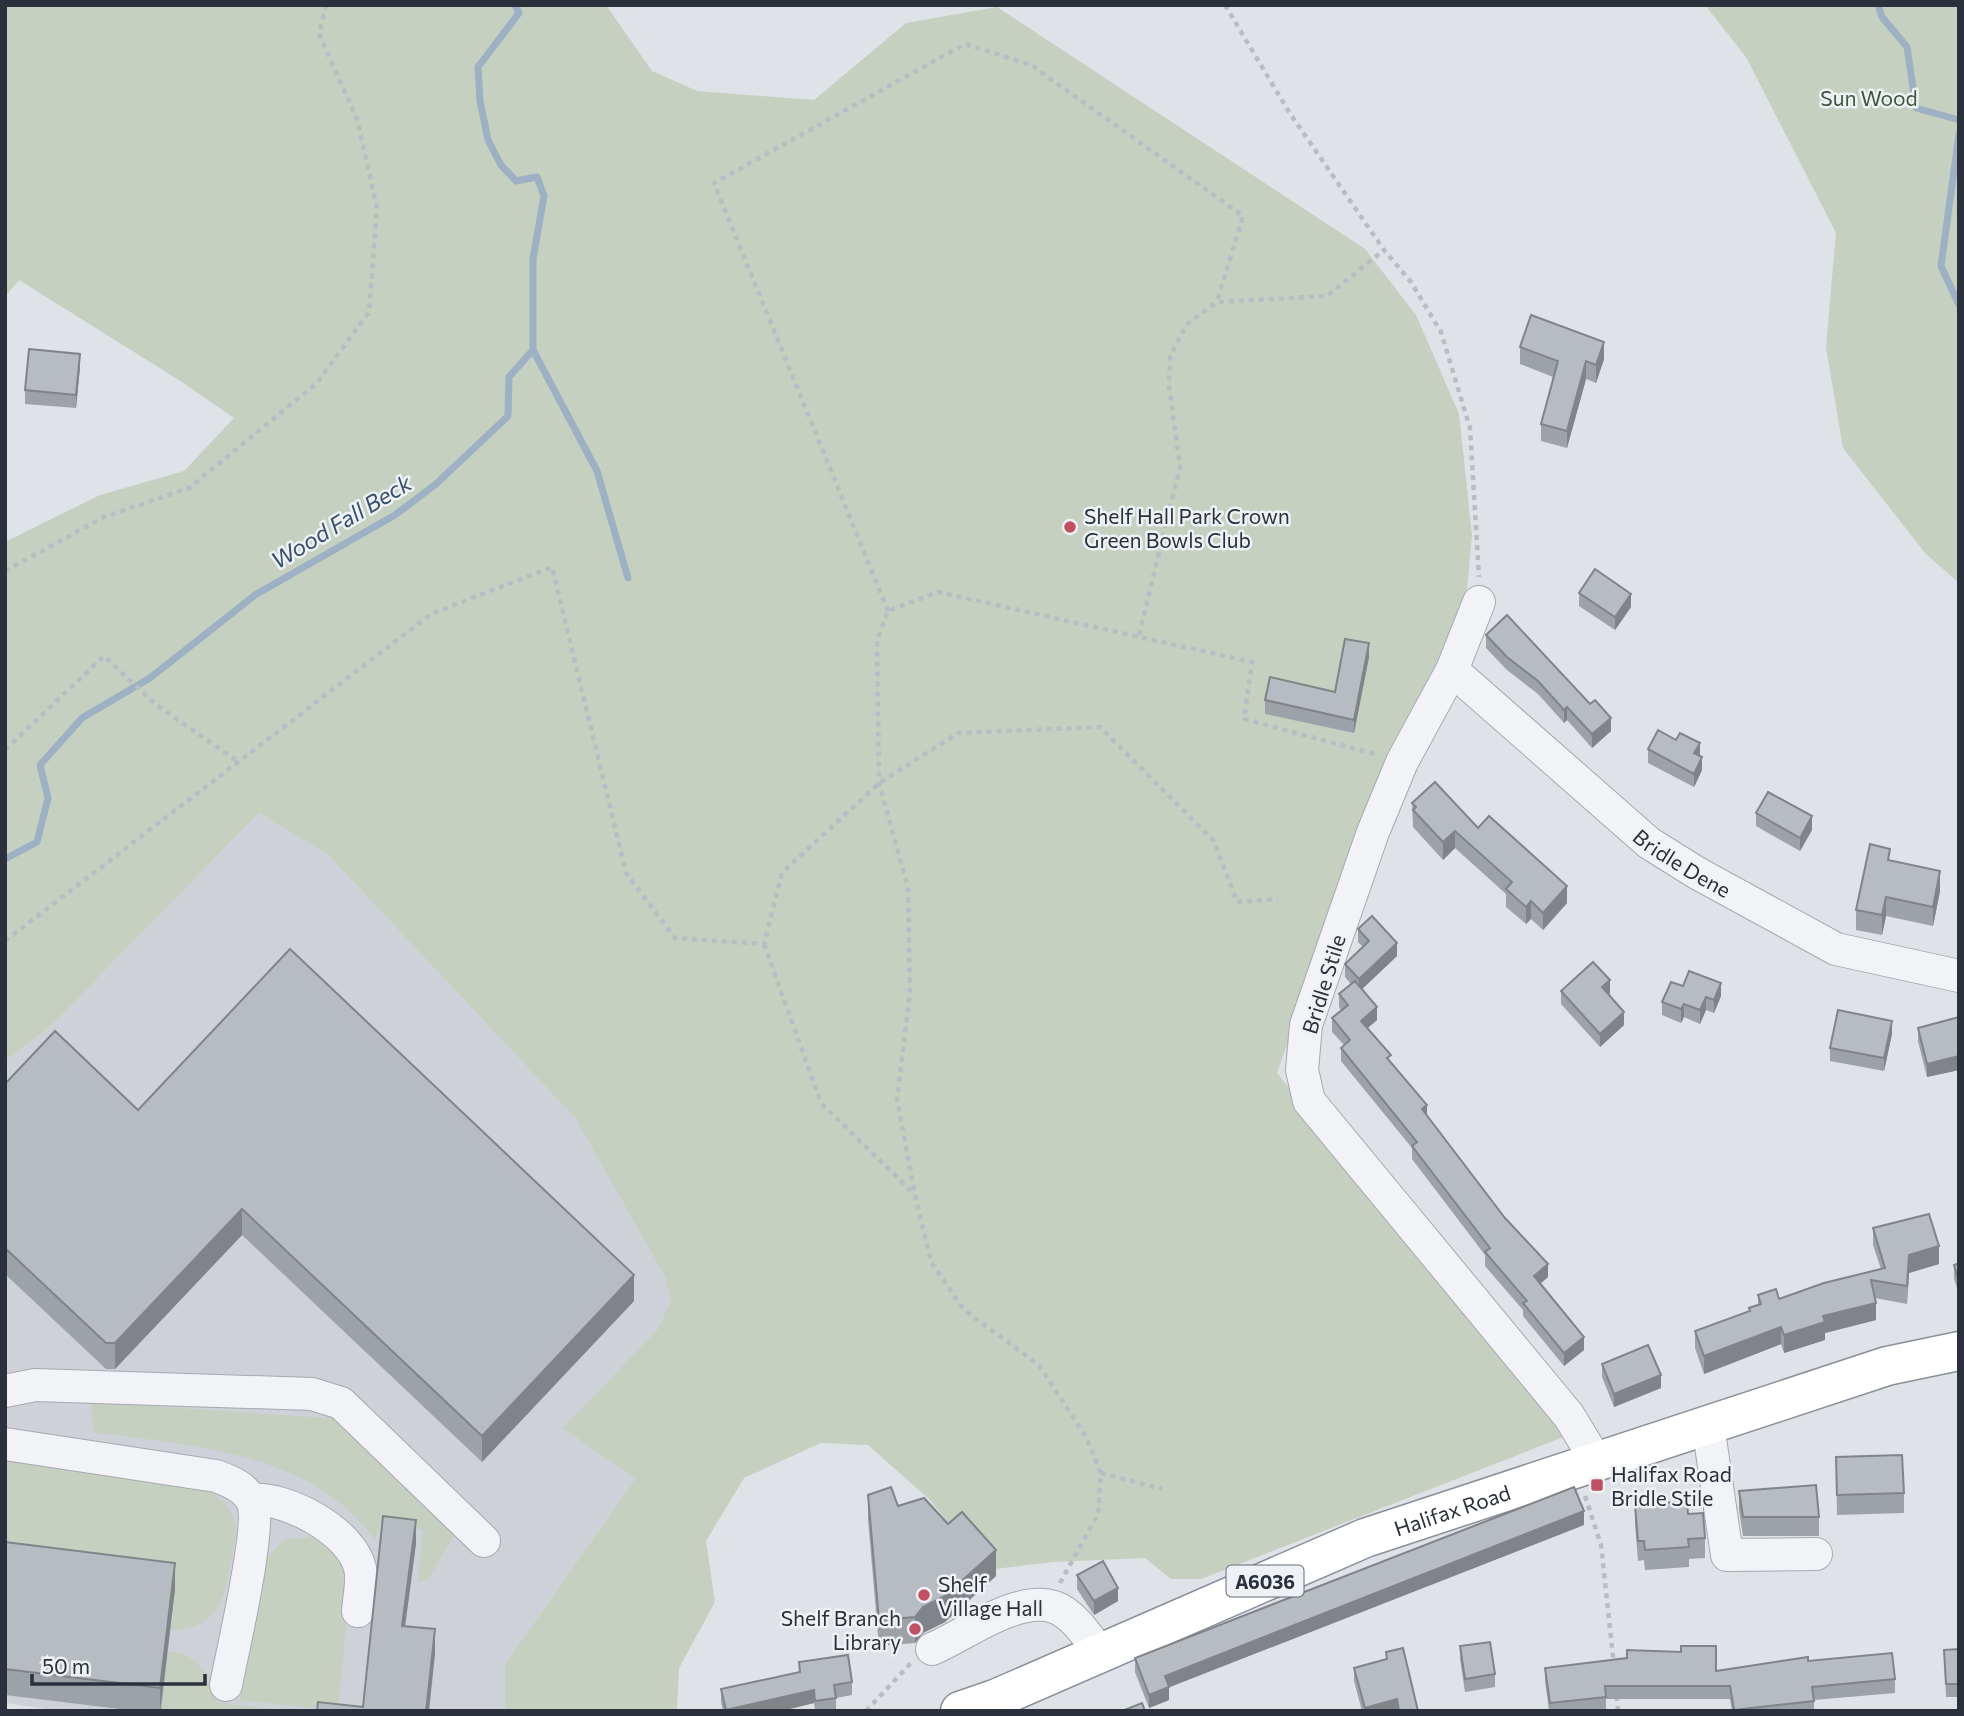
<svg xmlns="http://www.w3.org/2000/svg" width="1964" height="1716" viewBox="0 0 1964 1716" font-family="Commissioner,sans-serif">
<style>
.built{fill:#ced1d8}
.green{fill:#c5d0c1}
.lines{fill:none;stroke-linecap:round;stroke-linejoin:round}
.stream{stroke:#9eb0c3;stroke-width:7}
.minor-casing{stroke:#a5a9b0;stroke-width:34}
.highway-casing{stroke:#88909c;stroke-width:41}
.path{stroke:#b9bdc2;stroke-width:4.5;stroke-dasharray:5 5;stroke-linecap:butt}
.minor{stroke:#f1f3f6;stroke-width:32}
.highway{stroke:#fff;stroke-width:38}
.wall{fill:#9da2a8}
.shaded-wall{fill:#808488}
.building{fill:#b7bcc3;stroke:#808488;stroke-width:2}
.poi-dot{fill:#bf5162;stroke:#eef1f5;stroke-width:2.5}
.labels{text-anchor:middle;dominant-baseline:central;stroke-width:5;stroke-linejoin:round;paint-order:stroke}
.shield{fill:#eef1f5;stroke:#656b74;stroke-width:2}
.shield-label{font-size:19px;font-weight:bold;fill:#2a313c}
.park-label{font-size:21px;fill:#3e5639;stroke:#eef1f5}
.poi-label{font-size:21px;fill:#2a313c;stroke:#eef1f5;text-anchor:start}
.street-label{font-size:21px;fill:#2a313c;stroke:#eef1f5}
.water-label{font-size:23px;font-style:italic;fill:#39506b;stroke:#eef1f5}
</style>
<rect width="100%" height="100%" fill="#dfe2e7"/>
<polygon class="built" points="259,813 327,854 575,1118 665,1277 671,1300 657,1330 564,1428 635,1479 505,1664 505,1711 61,1711 5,1703 5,1061 51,1026"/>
<g class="green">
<polygon points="5,5 606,5 652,71 697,91 814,100 906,23 997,7 1365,249 1416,315 1459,414 1472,535 1467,590 1445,657 1394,744 1277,1073 1571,1434 1201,1579 1171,1579 1145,1558 1053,1562 986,1570 930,1500 868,1445 821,1443 744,1478 706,1541 715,1602 679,1668 677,1711 505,1711 505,1664 635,1479 563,1428 657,1330 671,1300 665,1277 575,1118 327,854 259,813 51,1026 5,1061 5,542 100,495 184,471 234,418 182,382 19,280 5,297"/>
<polygon points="1705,5 1959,5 1959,583 1925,553 1843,448 1826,347 1836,233 1746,57"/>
<path d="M91 1402 342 1419 457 1531 427 1581H418L423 1530 380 1523 375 1541C314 1451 190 1446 93 1432Z"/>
<path d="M10 1461 203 1488C216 1495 228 1503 234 1518 239 1531 234 1547 231 1561 224 1600 218 1629 171 1630L175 1590 5 1569V1462Z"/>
<path d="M312 1537C333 1545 344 1563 350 1584L338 1711 240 1700 265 1560 284 1540Z"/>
<path d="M168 1651C199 1653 209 1675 217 1702L281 1711 161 1709Z"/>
</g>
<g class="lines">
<g class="stream">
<polyline points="1878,5 1882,17 1907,47 1916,108 1959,120"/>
<polyline points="1959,134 1941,266 1959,305"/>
<polyline points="533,350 597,471 628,578"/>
<polyline points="5,859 37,842 48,798 40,765 82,718 150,678 255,595 395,515 436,484 508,416 509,377 533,350 533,259 544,196 537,177 516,181 501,165 488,140 480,101 478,67 519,13 515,5"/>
</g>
<g class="minor-casing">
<g id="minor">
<polyline points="1479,602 1452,670 1402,762 1373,832 1306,1025 1302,1070 1309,1101 1569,1416 1597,1462"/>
<path id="s1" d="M1452 670 1649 843 1697 873 1836 949 1959 976"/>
<polyline points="5,1391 35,1385 312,1394 341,1403 484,1541"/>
<polyline points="1708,1425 1727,1555 1816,1554"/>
<path d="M5 1444 216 1476C229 1481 243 1486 251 1499 264 1520 232 1653 226 1685"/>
<path d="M252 1500C287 1497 351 1531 360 1568 363 1580 359 1598 358 1611"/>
<path d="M932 1649C965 1635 1017 1595 1054 1607 1073 1613 1089 1638 1100 1653"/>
</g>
</g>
<g class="highway-casing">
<g id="highway">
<path id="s2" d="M960 1711 995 1699 1365 1538 1887 1366 1959 1351"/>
</g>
</g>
<g class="path">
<polyline points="1225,5 1289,112 1384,250 1411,282 1441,332 1470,428 1479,577"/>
<polyline points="5,571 104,517 189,488 317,383 369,312 377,208 357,119 319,34 326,5"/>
<polyline points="888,611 714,183 965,44 1031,65 1243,216 1217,302"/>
<polyline points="1139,635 1180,467 1169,386 1170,357 1186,325 1217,302 1327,296 1384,250"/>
<polyline points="5,750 104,656 155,704 239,762"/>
<polyline points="5,941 431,614 552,567 626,873 675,938 764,944 782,873 879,783 958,733 1100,727 1214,841 1237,902 1278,899"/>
<polyline points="764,944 821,1103 914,1194"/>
<polyline points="1101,1473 1162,1489"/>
<polyline points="1585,1496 1601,1545 1614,1666"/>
<polyline points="1060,1583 1098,1514 1101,1473 1086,1437 1039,1365 964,1310 931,1262 915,1195 897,1099 910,992 908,888 879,783 877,640 888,611 938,592 1252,662 1244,719 1378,755"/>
<polyline points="1617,1696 1618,1711"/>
<polyline points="866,1711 911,1663"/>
</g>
<use href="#minor" class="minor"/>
<use href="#highway" class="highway"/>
</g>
<g class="wall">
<polygon points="1520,347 1604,359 1596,383 1586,379 1567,448 1541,441 1541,424 1553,377 1520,364"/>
<polygon points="80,367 76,408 25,404 25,390"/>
<polygon points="1579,593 1631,607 1615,630 1579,606"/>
<polygon points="1486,635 1611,731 1592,748 1567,720 1564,723 1538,694 1507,670 1486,648"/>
<polygon points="1369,657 1354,733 1265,714 1265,700 1335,692"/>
<polygon points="1676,740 1700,756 1702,770 1694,787 1648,763 1648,749"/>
<polygon points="1412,803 1478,828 1567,903 1543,930 1531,919 1526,924 1506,907 1506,894 1455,848 1443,860 1413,827"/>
<polygon points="1756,813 1812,830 1800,851 1756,826"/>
<polygon points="1890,861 1940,891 1933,926 1886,916 1882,935 1856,930 1856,910"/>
<polygon points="1358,929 1397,956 1362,989 1377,1020 1367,1028 1427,1116 1548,1277 1540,1284 1584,1350 1564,1366 1523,1316 1523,1310 1485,1266 1485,1255 1412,1159 1412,1148 1341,1061 1341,1048 1344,1045 1332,1032 1332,1018 1341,1010 1339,1007 1339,994 1351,984 1345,977 1345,964 1363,947 1358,942"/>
<polygon points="1683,986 1721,996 1714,1013 1706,1010 1700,1024 1684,1017 1681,1023 1662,1015 1662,1002"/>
<polygon points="1561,991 1610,993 1609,995 1624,1025 1600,1047 1561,1004"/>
<polygon points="1959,1017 1959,1070 1927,1077 1918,1041 1918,1028"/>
<polygon points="1892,1034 1884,1071 1830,1061 1830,1048"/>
<polygon points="5,1084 138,1110 634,1301 482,1462 242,1235 115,1369 106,1369 5,1274"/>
<polygon points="1873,1228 1939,1264 1909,1273 1907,1304 1875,1298 1876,1320 1825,1333 1825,1340 1784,1353 1781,1344 1704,1374 1695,1348 1695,1331 1749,1311 1749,1308 1758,1305 1758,1295 1779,1299 1881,1269 1873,1245"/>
<polygon points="1959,1263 1959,1295 1954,1278 1954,1265"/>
<polygon points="1602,1364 1661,1388 1614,1407 1602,1377"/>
<polygon points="1836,1457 1904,1493 1904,1513 1837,1515"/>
<polygon points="1739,1491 1819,1517 1819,1536 1743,1536 1739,1510"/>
<polygon points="868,1495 898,1506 996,1576 945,1622 923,1633 915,1643 879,1646 868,1520"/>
<polygon points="1635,1505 1688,1514 1705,1538 1705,1558 1689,1559 1689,1567 1645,1570 1644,1560 1638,1561 1635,1524"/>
<polygon points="1584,1525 1169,1687 1169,1700 1149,1708 1135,1672 1135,1658"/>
<polygon points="5,1542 175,1589 161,1711 136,1711 5,1695"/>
<polygon points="1077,1575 1118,1601 1094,1615 1077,1589"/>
<polygon points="1460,1646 1495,1674 1495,1687 1465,1692 1460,1659"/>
<polygon points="1959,1649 1959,1697 1946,1697 1944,1650"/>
<polygon points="1386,1652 1418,1711 1362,1711 1354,1681 1354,1668 1386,1659"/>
<polygon points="1808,1661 1895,1679 1895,1693 1814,1700 1814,1711 1732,1711 1730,1699 1606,1699 1606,1710 1549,1711 1545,1681 1545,1668 1716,1671"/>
<polygon points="799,1662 852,1682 852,1695 836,1698 836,1711 815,1711 814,1703 781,1711 723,1711 721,1702 721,1689 799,1672"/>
</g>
<g class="shaded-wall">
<polygon points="1604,342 1604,359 1596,383 1596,365"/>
<polygon points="80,354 80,367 76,408 76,395"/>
<polygon points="1586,361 1586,379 1567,448 1567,431"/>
<polygon points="1631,594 1631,607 1615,630 1615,617"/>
<polygon points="1369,643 1369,657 1354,733 1354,720"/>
<polygon points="1567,707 1567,720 1564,723 1564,710"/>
<polygon points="1611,718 1611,731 1592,748 1592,734"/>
<polygon points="1700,743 1700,756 1694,753"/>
<polygon points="1702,757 1702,770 1694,787 1694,774"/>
<polygon points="1812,816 1812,830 1800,851 1800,838"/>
<polygon points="1455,831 1455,848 1443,860 1443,842"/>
<polygon points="1940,871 1940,891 1933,926 1933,907"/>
<polygon points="1567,886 1567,903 1543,930 1543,913"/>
<polygon points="1886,897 1886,916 1882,935 1882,915"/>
<polygon points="1531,901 1531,919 1526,924 1526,907"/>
<polygon points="1397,943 1397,956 1359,992 1359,979"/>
<polygon points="1610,980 1610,993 1602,1000 1602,987"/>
<polygon points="1721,983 1721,996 1714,1013 1714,1000"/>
<polygon points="1706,997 1706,1010 1700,1024 1700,1010"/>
<polygon points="1684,1004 1684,1017 1681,1023 1681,1009"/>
<polygon points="1377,1007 1377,1020 1361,1034 1361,1021"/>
<polygon points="1624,1012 1624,1025 1600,1047 1600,1034"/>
<polygon points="1892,1021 1892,1034 1884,1071 1884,1058"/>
<polygon points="1959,1056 1959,1070 1927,1077 1927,1064"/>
<polygon points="1427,1105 1427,1119 1422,1109"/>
<polygon points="242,1209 242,1235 115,1369 115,1343"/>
<polygon points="1939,1246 1939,1264 1909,1273 1907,1304 1909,1255"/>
<polygon points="1548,1264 1548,1277 1534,1289 1534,1276"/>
<polygon points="634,1275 634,1301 482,1462 482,1436"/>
<polygon points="1876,1303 1876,1320 1825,1333 1825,1340 1784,1353 1784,1335 1823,1316"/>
<polygon points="1781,1327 1781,1344 1704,1374 1704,1356"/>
<polygon points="1584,1337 1584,1350 1564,1366 1564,1353"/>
<polygon points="1661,1375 1661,1388 1614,1407 1614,1394"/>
<polygon points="1584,1511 1584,1525 1165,1689 1165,1676"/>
<polygon points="416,1520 416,1544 402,1650 402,1626"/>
<polygon points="996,1550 996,1576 945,1622 923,1633 915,1643 915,1617 923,1607"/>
<polygon points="175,1563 175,1589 160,1711 160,1688"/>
<polygon points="1118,1588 1118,1601 1094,1615 1094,1601"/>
<polygon points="435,1629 435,1654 429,1711 426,1711"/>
<polygon points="1169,1687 1169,1700 1149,1708 1149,1695"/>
<polygon points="814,1690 814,1703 781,1711 726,1711 726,1710"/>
<polygon points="1397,1699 1397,1711 1365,1711 1365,1708"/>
</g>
<g class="building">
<polygon points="1531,315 1604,342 1596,365 1586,361 1567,431 1541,424 1558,361 1520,347"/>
<polygon points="29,349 80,354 76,395 25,390"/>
<polygon points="1595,569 1631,594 1615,617 1579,593"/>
<polygon points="1507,615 1590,704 1595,700 1611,718 1592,734 1567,707 1564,710 1538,681 1507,657 1486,635"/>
<polygon points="1345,639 1369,643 1354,720 1265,700 1270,677 1335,692"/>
<polygon points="1658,730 1676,740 1680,733 1700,743 1694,753 1702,757 1694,774 1648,749"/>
<polygon points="1435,782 1478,828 1489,816 1567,886 1543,913 1531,901 1526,907 1506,889 1512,882 1455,831 1443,842 1413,810 1416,807 1412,803"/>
<polygon points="1768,792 1812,816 1800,838 1756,813"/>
<polygon points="1870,844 1890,849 1888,860 1940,871 1933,907 1886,897 1882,915 1856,910"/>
<polygon points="1372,916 1397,943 1359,979 1345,964 1369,941 1358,929"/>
<polygon points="290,949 634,1275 482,1436 242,1209 115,1343 106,1343 5,1248 5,1084 55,1031 138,1110"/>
<polygon points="1593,962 1610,980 1602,987 1624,1012 1600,1034 1561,991"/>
<polygon points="1689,971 1721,983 1714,1000 1706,997 1700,1010 1684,1004 1681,1009 1662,1002 1671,982 1683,986"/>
<polygon points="1355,981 1377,1007 1361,1021 1391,1055 1387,1058 1427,1105 1422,1109 1505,1218 1548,1264 1534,1276 1584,1337 1564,1353 1523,1303 1527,1301 1485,1252 1490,1248 1412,1146 1417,1142 1341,1048 1350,1040 1332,1018 1348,1005 1339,994"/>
<polygon points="1838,1010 1892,1021 1884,1058 1830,1048"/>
<polygon points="1959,1017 1959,1056 1927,1064 1918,1028"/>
<polygon points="1929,1214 1939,1246 1909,1255 1907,1286 1871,1280 1876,1303 1823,1316 1825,1322 1784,1335 1781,1327 1704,1356 1695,1331 1750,1311 1749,1308 1761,1304 1758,1295 1776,1289 1779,1299 1824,1283 1885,1268 1873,1228"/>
<polygon points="1959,1263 1959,1282 1954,1265"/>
<polygon points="1648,1345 1661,1375 1614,1394 1602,1364"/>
<polygon points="1902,1455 1904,1493 1837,1495 1836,1457"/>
<polygon points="1816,1485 1819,1517 1743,1517 1739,1491"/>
<polygon points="891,1487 898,1506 924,1498 948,1524 962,1512 996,1550 945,1596 923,1607 915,1617 879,1620 868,1495"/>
<polygon points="1574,1487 1584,1511 1165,1676 1169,1687 1149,1695 1135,1658"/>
<polygon points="1687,1501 1688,1514 1703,1513 1705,1538 1688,1539 1689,1547 1645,1550 1644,1541 1638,1541 1635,1505"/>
<polygon points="383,1516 416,1520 402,1626 435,1629 426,1711 317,1711 318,1702 363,1707"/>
<polygon points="5,1542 175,1563 160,1688 5,1669"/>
<polygon points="1103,1561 1118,1588 1094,1601 1077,1575"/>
<polygon points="1490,1642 1495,1674 1465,1679 1460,1646"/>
<polygon points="1681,1646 1716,1646 1716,1671 1808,1657 1808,1661 1892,1653 1895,1679 1812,1687 1814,1701 1734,1710 1730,1686 1605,1686 1606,1697 1550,1703 1545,1668 1627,1658 1627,1650 1681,1652"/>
<polygon points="1403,1648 1418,1711 1399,1711 1397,1699 1365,1708 1354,1668 1387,1659 1386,1652"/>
<polygon points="1959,1649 1959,1684 1946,1684 1944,1650"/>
<polygon points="848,1655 852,1682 834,1685 836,1698 815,1701 814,1690 726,1710 721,1689 800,1672 799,1662"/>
<polygon points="1142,1703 1145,1711 1122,1711"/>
</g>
<g class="poi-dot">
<circle cx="1070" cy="527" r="7"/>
<rect x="1590" y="1478" width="14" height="14" rx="3.5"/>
<circle cx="924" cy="1595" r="7"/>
<circle cx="915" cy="1629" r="7"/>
</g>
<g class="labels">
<rect class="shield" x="1226.5" y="1565.5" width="77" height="31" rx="5"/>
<g class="shield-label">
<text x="1265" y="1581">A6036</text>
</g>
<g class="park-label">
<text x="1869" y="97">Sun Wood</text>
</g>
<g class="poi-label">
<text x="1084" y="515">Shelf Hall Park Crown<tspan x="1084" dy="24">Green Bowls Club</tspan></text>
<text x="1611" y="1473">Halifax Road<tspan x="1611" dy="24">Bridle Stile</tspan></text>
<text x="938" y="1583">Shelf<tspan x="938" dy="24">Village Hall</tspan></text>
<text x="901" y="1617" text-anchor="end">Shelf Branch<tspan x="901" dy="24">Library</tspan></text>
</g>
<g class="street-label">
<text stroke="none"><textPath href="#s1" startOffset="301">Bridle Dene</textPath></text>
<text transform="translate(1323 984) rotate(-73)">Bridle Stile</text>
<text stroke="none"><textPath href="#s2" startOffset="532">Halifax Road</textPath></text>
</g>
<g class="water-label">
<text transform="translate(341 521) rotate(-31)">Wood Fall Beck</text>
</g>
</g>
<rect width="1964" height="1716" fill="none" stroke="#2a313c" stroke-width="14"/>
<path d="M32 1674v10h173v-10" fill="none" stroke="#2a313c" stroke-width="3.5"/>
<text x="42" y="1674" font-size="21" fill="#2a313c" stroke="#eef1f5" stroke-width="5" paint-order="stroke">50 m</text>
</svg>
